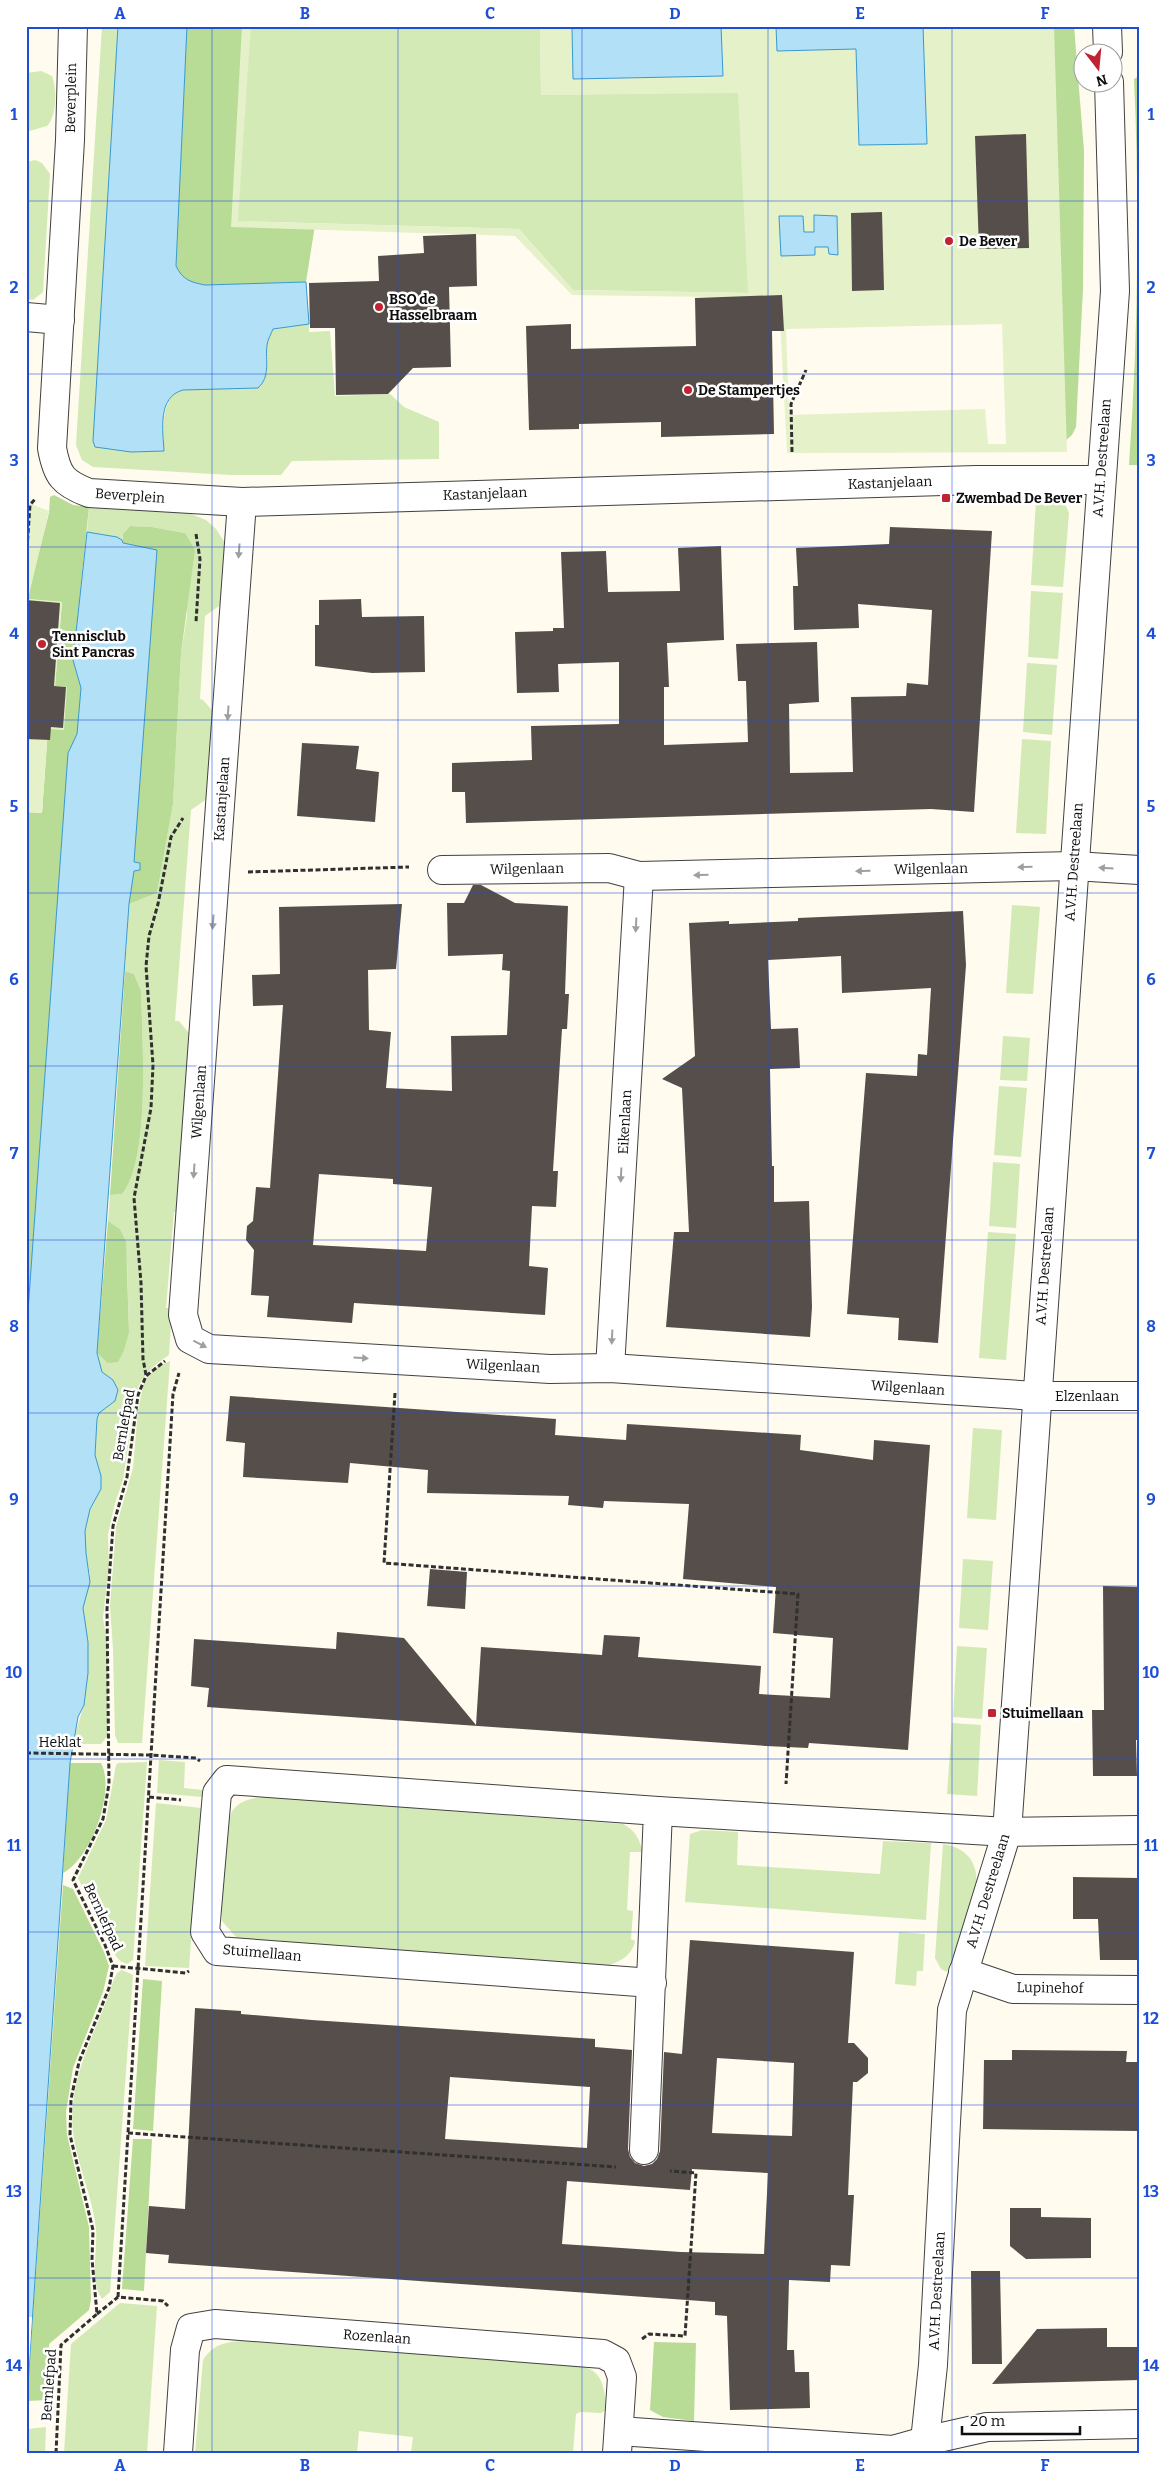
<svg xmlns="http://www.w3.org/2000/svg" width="1165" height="2479" viewBox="0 0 1165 2479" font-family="Bitter,serif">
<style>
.green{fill:#d3eab7}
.forest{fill:#b8db96}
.pitch{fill:#e5f1c9;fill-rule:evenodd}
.water{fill:#b2e0f7;stroke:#3899cf}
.pier{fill:#fffbee}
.building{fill:#564e4a;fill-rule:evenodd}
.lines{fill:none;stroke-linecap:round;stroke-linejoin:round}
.minor-casing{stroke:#414141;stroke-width:30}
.path{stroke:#303030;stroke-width:3;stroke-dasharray:5 2.5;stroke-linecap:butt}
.minor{stroke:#fff;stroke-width:28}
.oneway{fill:#9f9f9f}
.grid{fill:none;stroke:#1d4ed8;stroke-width:1;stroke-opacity:0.55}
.poi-dot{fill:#c02331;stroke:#fff;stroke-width:2}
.labels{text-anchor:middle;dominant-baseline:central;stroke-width:5;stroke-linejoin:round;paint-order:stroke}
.street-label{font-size:14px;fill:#0e0e0e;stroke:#fff}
.poi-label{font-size:14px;font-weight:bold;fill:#0e0e0e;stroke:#fff;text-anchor:start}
.neatline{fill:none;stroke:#1d4ed8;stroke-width:2}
.grid-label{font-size:16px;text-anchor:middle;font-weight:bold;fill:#1d4ed8}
</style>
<rect width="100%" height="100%" fill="#fffbee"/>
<g class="green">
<path d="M102 26H118L93 441 164 451C163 429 161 411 174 392L267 374V342L273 329 309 324V332L330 331 335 396 390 394 404 407 439 422V459L292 461 281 475H231L93 467 82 460 76 445Z"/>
<polygon points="251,26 540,26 541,95 739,92 749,293 573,290 519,229 238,221"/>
<path d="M41 71 52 76C57 89 57 116 47 126L26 132V73Z"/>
<polygon points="35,160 42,163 50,174 43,292 33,300 26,299 26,162"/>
<polygon points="1056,498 1065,504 1069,513 1063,587 1031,585 1036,499"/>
<path d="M89 507 189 513 206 520 216 529 225 543 228 558 226 601 205 616 200 699 203 700 217 716 211 796 191 810 175 1021H179L193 1038 180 1212H174L166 1308H172L169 1355C153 1366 142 1375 136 1393L123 1480 115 1503 108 1534 109 1566 103 1618 108 1648V1735L101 1744H72L84 1705 88 1673V1642L83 1608 90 1576 86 1553 85 1531 90 1509 101 1489V1476L95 1455 97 1419 99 1413 113 1403V1380L102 1372 97 1353 107 1363 129 1332 127 1264 120 1229 108 1221 110 1195 122 1194C151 1159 142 1037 141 991L134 974 125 971 129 904 157 893 173 804 181 653 187 616 185 533 152 527 130 526 123 534 122 540 87 532Z"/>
<polygon points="1031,591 1063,593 1058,659 1028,657"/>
<polygon points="1027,663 1057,665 1052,735 1023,732"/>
<polygon points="1022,739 1051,741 1046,834 1016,833"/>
<polygon points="1012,905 1040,907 1033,994 1006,993"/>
<polygon points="1003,1036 1030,1038 1027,1081 1000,1080"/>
<polygon points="999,1086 1027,1088 1021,1157 994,1155"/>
<polygon points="993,1162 1020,1164 1016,1228 989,1226"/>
<polygon points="988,1232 1016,1234 1006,1360 979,1358"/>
<polygon points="170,1361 142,1743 118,1743 115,1735 113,1649 110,1606 116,1527 133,1468 138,1410 144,1382 155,1368"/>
<polygon points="973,1428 1002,1430 996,1520 967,1518"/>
<polygon points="963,1559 993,1561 988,1630 959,1628"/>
<polygon points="957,1646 987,1648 982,1719 953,1717"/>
<polygon points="952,1723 981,1725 977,1796 947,1794"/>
<polygon points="159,1760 185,1762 184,1788 203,1790 202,1797 157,1793"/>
<polygon points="147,1762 133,1960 127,1964 120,1961 112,1951 78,1878 106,1820 116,1765 118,1763"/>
<path d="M264 1797 623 1824C635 1830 640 1839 642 1852H630L627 1910 633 1911 631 1939 635 1941C632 1957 617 1963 603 1967L247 1942 236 1937 222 1921C223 1898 222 1826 233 1810 240 1800 252 1798 264 1797Z"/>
<polygon points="156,1803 201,1808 189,1968 145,1966"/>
<polygon points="702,1830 738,1832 737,1865 880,1874 883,1841 931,1843 926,1920 685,1902 690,1834"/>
<path d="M943 1844C1008 1855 961 1935 947 1972L941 1969 935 1958Z"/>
<polygon points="899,1932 925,1934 923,1971 917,1971 916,1986 895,1984"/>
<path d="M122 1970 133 1975 110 2292 102 2299C89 2280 98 2250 96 2228 92 2195 77 2164 73 2132 67 2077 98 2030 114 1979L117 1973Z"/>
<polygon points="120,2303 157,2306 147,2453 64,2453 71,2344"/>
<path d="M242 2341 584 2367C604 2372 605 2392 606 2410L601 2413 580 2412 576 2414 573 2453H411L413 2437 359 2431 357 2453H195L203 2360C213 2345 224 2342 242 2341Z"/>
<polygon points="46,2427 45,2453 26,2453 27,2429"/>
</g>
<g class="forest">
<path d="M187 26H251L238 221 315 225 306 282 205 285C190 282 183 280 176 266Z"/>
<polygon points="1003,26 1074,26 1084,151 1083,288 1076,427 1072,435 1065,441"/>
<path d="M1139 76V465H1129C1138 337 1140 208 1134 79Z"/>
<polygon points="54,495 73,505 89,507 73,660 81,688 77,734 68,753 26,1339 26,812 42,813 48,729 67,687 55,686 62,602 27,599 49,513 50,497"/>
<polygon points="130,526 152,527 185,533 195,550 181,653 173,804 157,893 129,904 134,871 140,870 140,863 134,862 156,550 122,543 123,534"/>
<path d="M125 971 134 974 141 991C142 1037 151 1159 122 1194L110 1195Z"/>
<polygon points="108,1221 120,1229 126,1242 129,1332 124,1350 118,1362 107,1363 97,1353"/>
<path d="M70 1763H101C116 1791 91 1858 63 1873Z"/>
<polygon points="63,1885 73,1889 104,1952 109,1966 103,1992 73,2068 66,2112 67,2135 89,2227 91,2300 89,2310 49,2344 47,2400 27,2401"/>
<polygon points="143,1979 162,1981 153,2131 133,2129"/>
<polygon points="133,2139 152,2139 144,2291 122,2289"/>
<polygon points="654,2342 696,2343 694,2421 663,2417 650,2410"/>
</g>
<g class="pitch">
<path d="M242 26H251L238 221 519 229 573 290 748 293 738 93 541 95 540 26H572L573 79 722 76 721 26H776L777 51 856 49 859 145 927 143 923 26H1054L1067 452 787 453 779 298 572 295 515 236 231 227ZM802 216 804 232H814L838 255 829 254V246L815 247 814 255 780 217ZM1002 324 1006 444H988L985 409 789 415 786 329Z"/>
<polygon points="26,502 49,511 28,599 62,602 55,686 67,687 64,730 48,729 42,813 26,812"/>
</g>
<g class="water">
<path d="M118 26H187L176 266C183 280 190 282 205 285L306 282 309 324 273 329C271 334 268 339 267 345 265 361 271 376 258 388L183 390C157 397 163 431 164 451L131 452 95 447 93 441Z"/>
<polygon points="572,26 721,26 723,76 573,79"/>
<polygon points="776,26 923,26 927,144 859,145 856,49 777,51"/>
<polygon points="814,215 837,216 838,255 829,254 828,247 815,247 815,255 781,256 779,216 803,216 804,232 814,232"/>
<polygon points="87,532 117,537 122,540 123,543 157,550 134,862 140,863 140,870 134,871 129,904 97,1353 102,1372 113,1380 118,1390 115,1401 99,1413 97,1419 95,1455 101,1476 101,1489 90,1509 85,1531 86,1553 90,1582 83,1608 88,1642 88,1673 84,1705 78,1717 70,1763 26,2413 26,1339 68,753 77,734 81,688 73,660"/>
</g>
<polygon class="pier" points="26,2317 32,2317 26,2413"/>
<g class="building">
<polygon points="1026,134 1029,248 979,249 975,136"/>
<polygon points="882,212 884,290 852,291 851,213"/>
<polygon points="476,234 477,286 449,287 451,367 413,368 388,394 336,395 335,328 310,328 309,283 379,281 378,256 424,253 423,236"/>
<polygon points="782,295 784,331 772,331 774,434 661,437 661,422 579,424 579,429 529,430 526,326 571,324 571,349 696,346 695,298"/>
<polygon points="890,527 992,531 974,812 931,809 466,823 465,792 452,792 452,763 532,760 531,726 619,724 619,662 558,664 559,692 517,693 515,632 553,631 553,628 564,628 561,552 606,551 608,592 680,591 678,548 721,546 724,640 667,643 669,687 664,687 664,745 748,742 746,681 738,681 736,644 817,642 819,702 789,704 790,773 853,772 851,697 906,696 907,683 928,685 932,610 858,604 859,628 794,630 793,586 798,586 796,548 889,544"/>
<polygon points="361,599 362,617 424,616 425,672 372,673 315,666 315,625 319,625 319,600"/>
<polygon points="26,600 60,603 54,686 66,687 63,728 51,727 50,740 26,739"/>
<polygon points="302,743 359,746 356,769 379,772 375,822 297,816"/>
<path d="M473 885H481L515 903 568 906 565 994H569L567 1029H562L553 1171H558L556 1207 532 1206 529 1266 548 1268 545 1315 354 1303 352 1323 267 1317 269 1296 251 1295 254 1250 246 1240 247 1226 253 1221 256 1187 270 1188 283 1005 253 1006 252 975 280 974 279 907 402 904 396 969 368 970 369 1030 391 1032 386 1088 452 1091 451 1036 507 1035 510 971 502 970 503 954 448 956 447 903H464ZM319 1174 393 1179V1184L432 1187 426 1251 313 1245Z"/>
<polygon points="963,911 966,965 938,1343 898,1340 899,1318 847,1314 866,1073 917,1076 918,1054 927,1055 931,988 842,993 841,956 768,960 771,1029 798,1028 800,1068 770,1069 772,1166 774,1166 774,1202 809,1201 812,1307 810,1337 666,1327 674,1232 689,1232 682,1088 662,1079 695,1056 689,923 729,921 729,924 798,921 798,918 821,917"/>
<polygon points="230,1396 556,1419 555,1435 626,1440 627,1424 801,1435 800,1450 873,1460 874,1440 930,1445 908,1750 809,1743 808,1748 766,1746 207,1707 209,1688 191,1686 194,1639 336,1649 337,1632 404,1638 476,1725 481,1647 602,1655 604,1635 640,1637 638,1657 761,1666 759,1694 830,1698 833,1638 773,1633 776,1587 683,1579 689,1504 604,1501 603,1508 568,1505 569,1496 427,1493 428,1470 350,1463 348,1483 243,1477 245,1443 226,1441"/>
<polygon points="430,1569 467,1572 465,1609 427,1606"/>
<polygon points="1103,1586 1139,1587 1139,1740 1136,1740 1137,1776 1093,1776 1092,1710 1104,1710"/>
<polygon points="1073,1877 1139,1878 1139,1960 1100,1960 1098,1919 1073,1919"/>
<path d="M690 1940 854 1952 848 2043H854L868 2058V2073L857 2082H853L848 2195H854L850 2266 831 2265 830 2282 789 2280 787 2350H794L795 2372H809L810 2408 730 2410 727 2316 715 2315V2302L168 2263 169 2255 146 2253 149 2206 185 2209 195 2008 241 2011V2014L312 2020 595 2039V2047L632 2050 628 2149 630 2157 635 2163 644 2166 652 2164 657 2159 660 2151 664 2052 682 2054ZM717 2058 794 2063 792 2136 712 2133ZM450 2077 590 2087 587 2148 445 2139ZM692 2169 768 2173 764 2254 681 2252 562 2244 567 2181 690 2190Z"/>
<polygon points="1012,2050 1127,2051 1126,2062 1139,2062 1139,2131 983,2129 984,2060 1012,2060"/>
<polygon points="1010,2208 1041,2208 1041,2217 1091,2218 1091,2258 1026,2259 1010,2246"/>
<polygon points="971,2271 1000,2271 1002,2364 972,2364"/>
<polygon points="1107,2328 1107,2347 1139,2347 1139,2380 992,2384 1037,2329"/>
</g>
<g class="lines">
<g class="minor-casing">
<g id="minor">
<path d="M73 26 70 140 52 448C57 476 63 483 89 493L242 502 976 480H1100"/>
<polyline points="1107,26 1108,52"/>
<polyline points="26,317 60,320"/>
<polyline points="242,502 183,1315 190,1339 209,1349 550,1369 610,1368 1036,1396 1139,1396"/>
<polyline points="442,870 609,868 639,876 1074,866 1139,870"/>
<polyline points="610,1368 639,876"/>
<polyline points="658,1811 1007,1832 1139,1830"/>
<polyline points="963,1972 1013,1989 1139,1990"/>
<polyline points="644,2150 658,1811 227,1780 217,1793 205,1932 217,1951 652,1983"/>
<polyline points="619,2431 893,2450 925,2441 987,2427 1139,2424"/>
<polyline points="178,2453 185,2350 191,2328 215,2324 603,2354 616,2361 622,2377 617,2453"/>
<polyline points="921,2453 925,2441 933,2365 952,2010 1007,1832 1115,291 1109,82"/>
</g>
</g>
<g class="path">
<polyline points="792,452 791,404 806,370"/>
<polyline points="196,534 200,559 196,622"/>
<polyline points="26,563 30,505 36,498"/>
<polyline points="248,872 409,867"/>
<polyline points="146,1375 143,1359 141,1283 134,1198 151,1108 153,1065 146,966 149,936 158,904 171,837 183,818"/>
<polyline points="395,1393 384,1563 798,1594 786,1784"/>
<polyline points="26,1753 150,1755 196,1758 200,1761"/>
<polyline points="149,1797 181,1800"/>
<polyline points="113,1966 186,1973 189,1971"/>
<polyline points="128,2133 616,2167"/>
<polyline points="118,2297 173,1394 179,1373"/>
<polyline points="97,2314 118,2297 163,2301 168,2306"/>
<polyline points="642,2339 649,2334 685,2336 696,2173 670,2171"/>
<polyline points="56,2453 61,2345 97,2314 92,2259 93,2230 70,2135 71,2099 79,2062 109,1988 113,1966 105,1945 73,1880 103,1819 109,1784 107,1609 113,1526 127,1477 138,1395 146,1376 165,1361"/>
</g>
<use href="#minor" class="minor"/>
</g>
<defs><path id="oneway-solid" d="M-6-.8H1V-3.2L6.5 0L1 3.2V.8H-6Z" transform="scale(1.25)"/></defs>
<g class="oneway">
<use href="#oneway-solid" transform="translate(239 551) rotate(94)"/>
<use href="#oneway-solid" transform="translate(228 713) rotate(94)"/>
<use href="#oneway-solid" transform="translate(1025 867) rotate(179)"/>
<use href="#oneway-solid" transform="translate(1106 868) rotate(-176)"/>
<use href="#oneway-solid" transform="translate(863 871) rotate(179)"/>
<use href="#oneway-solid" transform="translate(701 875) rotate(179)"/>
<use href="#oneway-solid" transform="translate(213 922) rotate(94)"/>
<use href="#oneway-solid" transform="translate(636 925) rotate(93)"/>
<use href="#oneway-solid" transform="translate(194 1171) rotate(94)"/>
<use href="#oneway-solid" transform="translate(621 1175) rotate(93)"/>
<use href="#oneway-solid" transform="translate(612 1337) rotate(93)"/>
<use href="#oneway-solid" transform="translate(200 1344) rotate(27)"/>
<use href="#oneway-solid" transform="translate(361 1358) rotate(3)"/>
</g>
<path class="grid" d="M212 26V2453M398 26V2453M582 26V2453M768 26V2453M952 26V2453M26 201H1139M26 374H1139M26 547H1139M26 720H1139M26 893H1139M26 1066H1139M26 1240H1139M26 1413H1139M26 1586H1139M26 1759H1139M26 1932H1139M26 2105H1139M26 2278H1139"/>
<g class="poi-dot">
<circle cx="949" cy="241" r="5"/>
<circle cx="379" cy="307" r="5"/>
<circle cx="688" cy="390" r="5"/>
<rect x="941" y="493" width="10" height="10" rx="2.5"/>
<circle cx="42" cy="644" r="5"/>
<rect x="987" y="1708" width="10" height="10" rx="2.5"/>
</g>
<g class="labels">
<g class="street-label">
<text transform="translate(71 98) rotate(-89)">Beverplein</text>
<text transform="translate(1102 458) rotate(-86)">A.V.H. Destreelaan</text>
<text transform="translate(890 483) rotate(-2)">Kastanjelaan</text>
<text transform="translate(485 494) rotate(-2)">Kastanjelaan</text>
<text transform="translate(130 496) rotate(4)">Beverplein</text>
<text transform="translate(222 799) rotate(-86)">Kastanjelaan</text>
<text transform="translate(1074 862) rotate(-86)">A.V.H. Destreelaan</text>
<text transform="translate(527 869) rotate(-1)">Wilgenlaan</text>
<text transform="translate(931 869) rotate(-1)">Wilgenlaan</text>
<text transform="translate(199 1102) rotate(-86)">Wilgenlaan</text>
<text transform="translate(625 1122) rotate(-87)">Eikenlaan</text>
<text transform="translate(1045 1266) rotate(-86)">A.V.H. Destreelaan</text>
<text transform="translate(503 1366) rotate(3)">Wilgenlaan</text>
<text transform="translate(908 1388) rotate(4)">Wilgenlaan</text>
<text x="1087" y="1396">Elzenlaan</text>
<text transform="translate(124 1425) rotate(-80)">Bernlefpad</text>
<text x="60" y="1742">Heklat</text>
<text transform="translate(988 1891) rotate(-73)">A.V.H. Destreelaan</text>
<text transform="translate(103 1917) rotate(65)">Bernlefpad</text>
<text transform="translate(262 1953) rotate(5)">Stuimellaan</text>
<text transform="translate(1050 1988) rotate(1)">Lupinehof</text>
<text transform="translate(937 2291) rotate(-87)">A.V.H. Destreelaan</text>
<text transform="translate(377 2337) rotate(4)">Rozenlaan</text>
<text transform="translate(49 2385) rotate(-86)">Bernlefpad</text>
</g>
<g class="poi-label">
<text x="959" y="241">De Bever</text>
<text x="389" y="299">BSO de<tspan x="389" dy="16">Hasselbraam</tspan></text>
<text x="698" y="390">De Stampertjes</text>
<text x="956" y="498">Zwembad De Bever</text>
<text x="52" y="636">Tennisclub<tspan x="52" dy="16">Sint Pancras</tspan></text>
<text x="1002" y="1713">Stuimellaan</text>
</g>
</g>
<rect width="1165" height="2479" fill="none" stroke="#ffffff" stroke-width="55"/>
<g transform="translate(1098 68) rotate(164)"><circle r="24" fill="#ffffff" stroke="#9f9f9f"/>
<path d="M0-4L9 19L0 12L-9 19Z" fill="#c02331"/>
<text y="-8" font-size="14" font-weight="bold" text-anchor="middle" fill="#0e0e0e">N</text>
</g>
<path d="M962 2426v8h118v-8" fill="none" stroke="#0e0e0e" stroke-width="2.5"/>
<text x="970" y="2426" font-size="15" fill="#0e0e0e" stroke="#ffffff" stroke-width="4" paint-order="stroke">20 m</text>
<rect x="28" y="28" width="1110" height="2424" class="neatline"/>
<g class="grid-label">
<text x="120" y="19">A</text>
<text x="305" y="19">B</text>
<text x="490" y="19">C</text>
<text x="675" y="19">D</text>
<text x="860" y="19">E</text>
<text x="1045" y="19">F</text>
<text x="14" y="120">1</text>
<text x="1151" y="120">1</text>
<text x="14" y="293">2</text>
<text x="1151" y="293">2</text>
<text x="14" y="466">3</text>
<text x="1151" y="466">3</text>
<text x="14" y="639">4</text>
<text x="1151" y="639">4</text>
<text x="14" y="812">5</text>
<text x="1151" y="812">5</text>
<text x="14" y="985">6</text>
<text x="1151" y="985">6</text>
<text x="14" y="1159">7</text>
<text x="1151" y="1159">7</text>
<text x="14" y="1332">8</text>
<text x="1151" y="1332">8</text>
<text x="14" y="1505">9</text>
<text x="1151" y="1505">9</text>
<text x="14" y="1678">10</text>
<text x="1151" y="1678">10</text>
<text x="14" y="1851">11</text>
<text x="1151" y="1851">11</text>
<text x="14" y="2024">12</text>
<text x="1151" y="2024">12</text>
<text x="14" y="2197">13</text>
<text x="1151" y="2197">13</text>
<text x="14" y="2371">14</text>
<text x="1151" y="2371">14</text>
<text x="120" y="2471">A</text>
<text x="305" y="2471">B</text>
<text x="490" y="2471">C</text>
<text x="675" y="2471">D</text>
<text x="860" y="2471">E</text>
<text x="1045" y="2471">F</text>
</g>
</svg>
